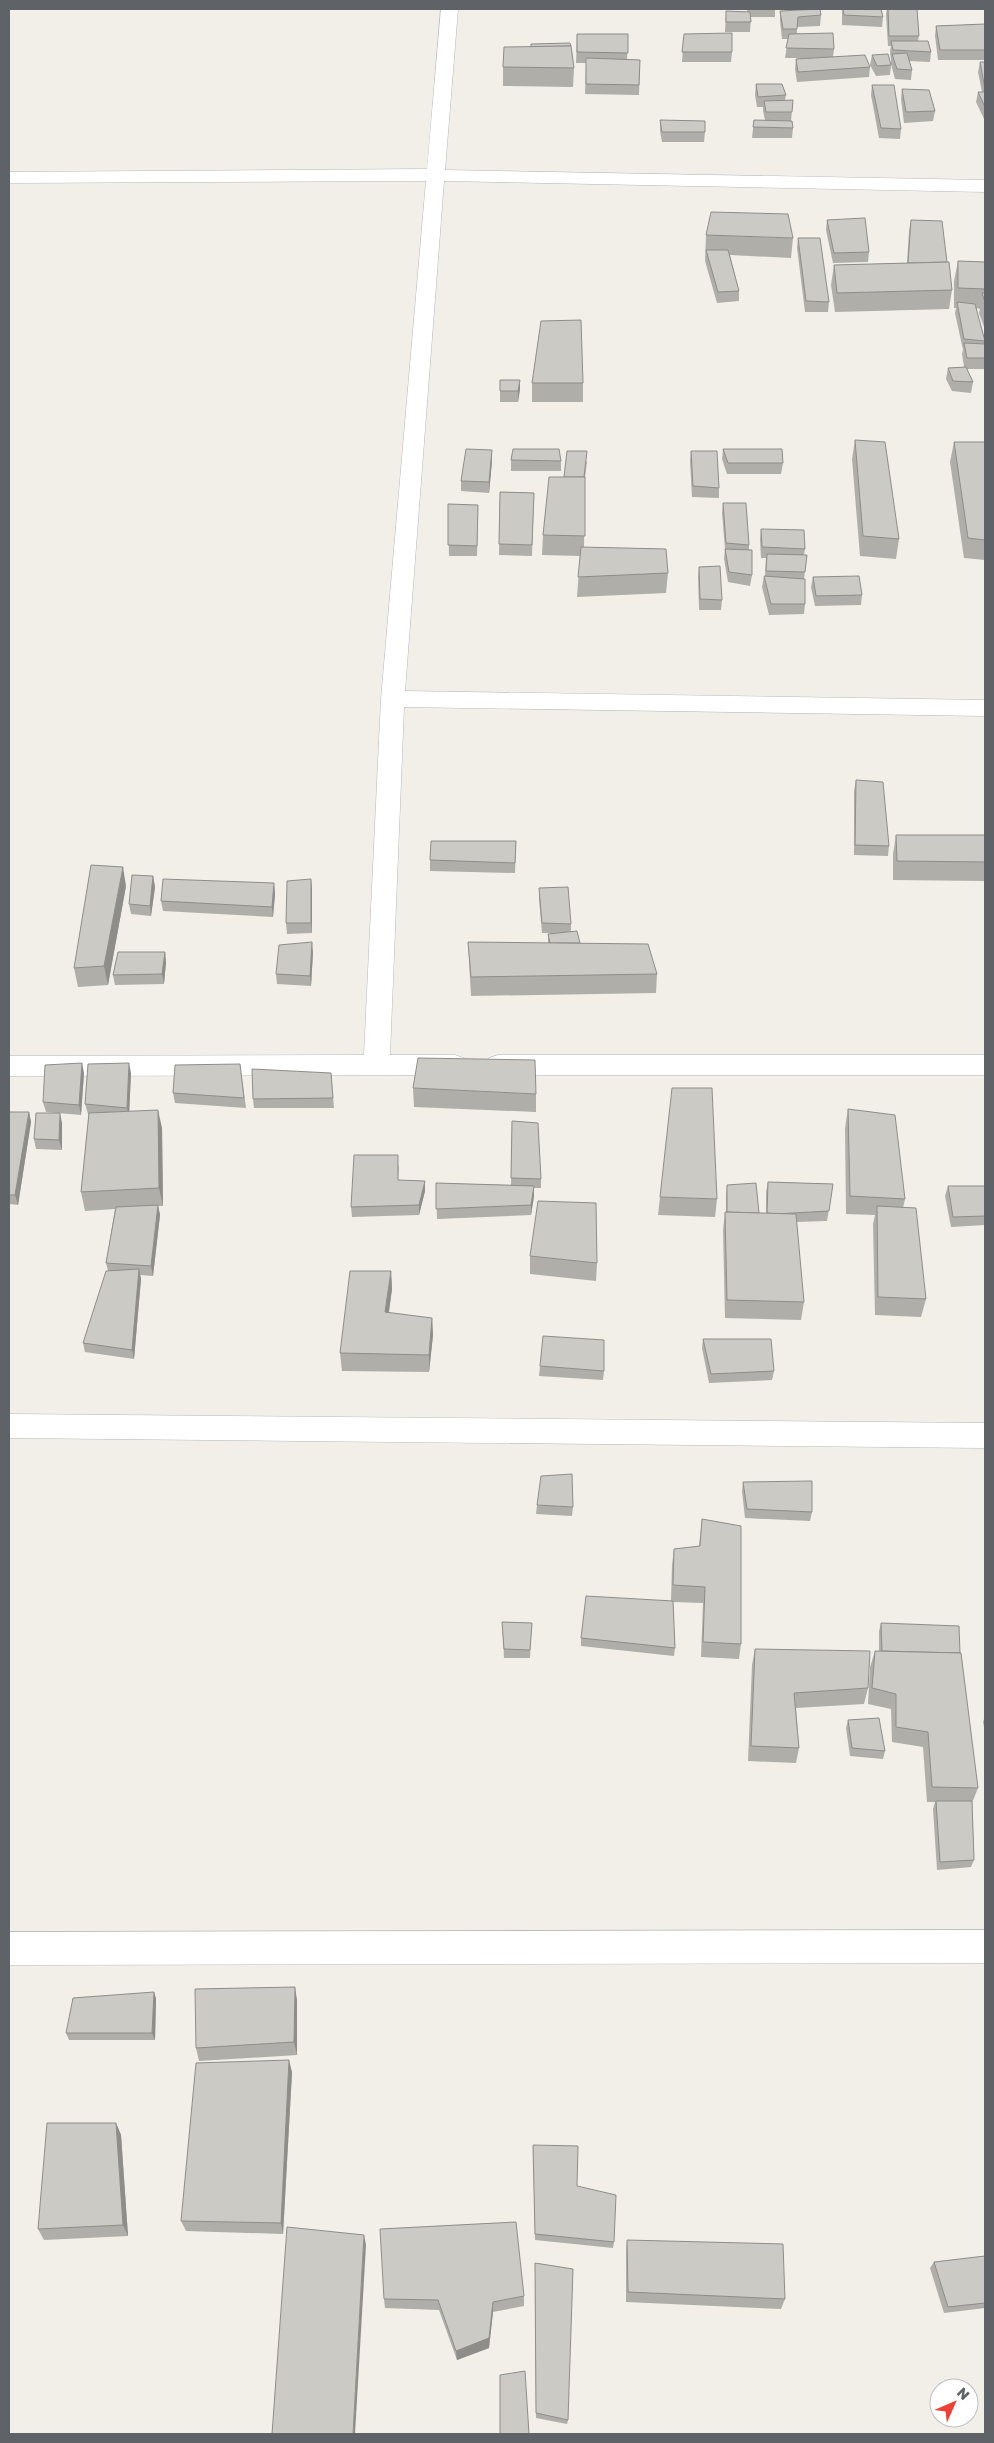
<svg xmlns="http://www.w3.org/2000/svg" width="994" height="2443" viewBox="0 0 994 2443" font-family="'Golos Text',sans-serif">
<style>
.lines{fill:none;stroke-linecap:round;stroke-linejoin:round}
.street-casing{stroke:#b5b8bc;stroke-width:1}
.street{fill:#fff;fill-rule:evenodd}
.wall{fill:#afaea9}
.shaded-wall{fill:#8f8d8a}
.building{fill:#cccac5;stroke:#8f8d8a}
</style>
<rect width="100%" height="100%" fill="#f1efe8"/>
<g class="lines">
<g class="street-casing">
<g id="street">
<polygon points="441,9 458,9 445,170 985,180 985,192 444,181 405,691 985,700 985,716 404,707 390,1055 455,1055 464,1058 468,1065 464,1072 455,1075 9,1076 9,1056 364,1055 381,699 426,181 9,183 9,172 427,169"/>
<polygon points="498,1055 985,1055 985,1075 498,1075 489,1072 485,1065 489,1058"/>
<polygon points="9,1414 985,1423 985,1448 9,1438"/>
<polygon points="985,1930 985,1963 9,1965 9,1932"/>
</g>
</g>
<use href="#street" class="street"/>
</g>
<g class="wall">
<polygon points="747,9 775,9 775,17 751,17 750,32 725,32 726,11 747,12"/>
<polygon points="842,9 881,9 883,17 882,27 842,25"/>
<polygon points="887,9 917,9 919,36 918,41 931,52 930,62 909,61 912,70 911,80 895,79 891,64 891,60 890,51 891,46 888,46 886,14"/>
<polygon points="780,11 821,15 820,26 797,27 797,33 834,49 833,57 870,67 869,77 797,82 795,69 796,59 802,58 785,58 788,39 782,39 780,21"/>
<polygon points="985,24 985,60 938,60 935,36 936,26"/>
<polygon points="577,34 628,34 627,59 640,60 639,95 585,94 586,63 576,63"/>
<polygon points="684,34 732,52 731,62 682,62"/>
<polygon points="572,52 574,68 573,87 503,86 503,67"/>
<polygon points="872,55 891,65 890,75 876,76 870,65"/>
<polygon points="980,62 985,62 985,121 976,102 978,92 982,92 978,72"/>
<polygon points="756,84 786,95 785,100 793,100 791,121 793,128 792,138 752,138 754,120 765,120 763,111 763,107 757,107 755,95"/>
<polygon points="872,85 901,129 900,139 879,138 871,95"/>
<polygon points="902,89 935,111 933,121 904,123 901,99"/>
<polygon points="660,120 705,132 704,142 662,142 660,131"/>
<polygon points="827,220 869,252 868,262 833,263 826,230"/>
<polygon points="911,220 947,262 952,290 949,309 835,312 831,285 834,265 907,263 909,231"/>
<polygon points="706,235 793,238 791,258 730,255 739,291 739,301 717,303 705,261"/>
<polygon points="798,238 829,302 828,312 805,312 797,248"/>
<polygon points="958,261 985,262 985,327 984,327 979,313 980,309 976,308 985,341 984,344 985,344 985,369 967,369 973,382 971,393 952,391 946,379 948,368 964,367 962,354 963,350 955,313 956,308 954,308 954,281"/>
<polygon points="500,380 520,380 518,402 500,402"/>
<rect x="532" y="383" width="51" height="19"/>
<polygon points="855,440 899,539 896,559 860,556 852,459"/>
<polygon points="954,442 985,442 985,560 964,558 950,462"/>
<polygon points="723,449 783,463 781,474 727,474 722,459"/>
<polygon points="691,451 719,488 719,498 692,497 690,461"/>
<polygon points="511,460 561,461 561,471 511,471"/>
<polygon points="492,461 489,493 461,491 461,481"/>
<polygon points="587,461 585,479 584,547 668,573 666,593 577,597 580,556 542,555 543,535 564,477"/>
<polygon points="500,492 534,493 532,556 499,555"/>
<polygon points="723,503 749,545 749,550 752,575 750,586 728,582 724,559 725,549 722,513"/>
<polygon points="448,504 478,516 477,556 449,556"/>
<polygon points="761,529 805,549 804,555 807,555 804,579 805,604 804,614 769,615 762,587 764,576 765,576 766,558 761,558 760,539"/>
<polygon points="699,567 722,600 721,610 699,610 698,577"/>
<polygon points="813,577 862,595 861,605 815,606 811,587"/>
<polygon points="856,780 889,846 888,856 854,855 854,791"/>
<polygon points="896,835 985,835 985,881 893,880 893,854"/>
<polygon points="516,841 515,873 430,871 430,860"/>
<polygon points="153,876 155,887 151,916 131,914 129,904"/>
<polygon points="311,879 312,890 312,933 287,934 286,923"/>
<polygon points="274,883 275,894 273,917 163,911 161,901"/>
<polygon points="126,886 108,985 78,987 74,968"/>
<polygon points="539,888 571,924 571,931 580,943 657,974 656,993 471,996 469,961 468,942 548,943 548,934 553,933 542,933 539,899"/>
<polygon points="165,952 166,962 164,984 115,985 113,975"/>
<polygon points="313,952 311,986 277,984 276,974"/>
<polygon points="240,1064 246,1108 175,1103 173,1093"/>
<polygon points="84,1073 81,1115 46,1112 43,1102"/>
<polygon points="131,1073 129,1111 162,1128 163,1206 158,1206 160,1215 153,1276 140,1275 141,1279 134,1359 85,1352 83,1343 108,1271 106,1263 115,1209 85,1211 81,1192 89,1114 88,1114 85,1104"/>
<polygon points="331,1073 334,1108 254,1108 253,1099"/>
<polygon points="413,1088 536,1094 536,1112 414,1107"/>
<polygon points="848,1109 905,1199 903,1208 926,1299 921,1317 875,1315 873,1224 875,1215 846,1214 845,1128"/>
<polygon points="9,1112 29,1112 31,1122 18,1205 9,1204"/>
<polygon points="512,1121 541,1179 541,1188 534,1188 534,1196 531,1215 437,1219 436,1183 511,1185"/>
<polygon points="62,1123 62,1150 36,1149 34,1139"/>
<polygon points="399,1165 398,1180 425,1191 419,1215 352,1217 351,1207"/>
<polygon points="768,1182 833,1184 827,1221 796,1222 804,1302 801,1320 725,1318 723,1230 725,1212 726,1212 726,1195 727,1185 759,1213 766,1213 766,1192"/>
<polygon points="948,1186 985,1186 985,1225 951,1227 945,1196"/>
<polygon points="660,1197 717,1199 715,1217 658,1215"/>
<polygon points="530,1256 597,1263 596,1281 530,1274"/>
<polygon points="391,1271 392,1289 389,1313 432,1318 433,1335 429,1372 342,1371 340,1353"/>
<polygon points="703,1339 774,1371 772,1380 709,1383 702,1348"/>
<polygon points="540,1366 604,1371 603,1380 539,1376"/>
<polygon points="743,1482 812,1512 810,1521 745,1518 742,1491"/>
<polygon points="537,1505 573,1507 572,1516 536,1514"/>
<polygon points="702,1519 741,1644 739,1659 701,1657 703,1603 673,1602 675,1648 674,1656 581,1646 581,1638 671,1601 672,1565 674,1549 699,1546"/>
<polygon points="502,1622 532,1623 530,1658 504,1658"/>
<polygon points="881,1623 960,1653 978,1788 972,1803 974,1860 971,1867 937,1870 933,1809 935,1802 927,1802 923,1747 892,1742 891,1709 868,1704 870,1667 875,1651 879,1651 879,1631"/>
<polygon points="755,1649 868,1688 864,1704 796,1708 799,1748 796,1763 748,1761 752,1665"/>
<polygon points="985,1716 985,1732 983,1722"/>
<polygon points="848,1720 885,1751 883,1759 850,1756 846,1728"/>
<polygon points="154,1992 156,1999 155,2040 69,2040 66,2033"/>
<polygon points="297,2000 297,2055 199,2061 196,2048"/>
<polygon points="292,2072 283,2234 186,2231 181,2221"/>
<polygon points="116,2123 121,2135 128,2236 44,2240 38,2229"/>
<polygon points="533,2145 577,2186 614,2242 613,2248 535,2240"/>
<polygon points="627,2240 785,2299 781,2309 626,2302 626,2250"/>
<polygon points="985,2256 985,2308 944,2313 930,2268 934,2262"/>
<polygon points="535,2269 568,2420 567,2424 536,2418"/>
<polygon points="524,2296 524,2306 493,2312 489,2348 457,2360 439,2310 385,2308 384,2299"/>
</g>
<g class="shaded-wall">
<polygon points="520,380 520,390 518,402 518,391"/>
<polygon points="492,450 492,461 489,493 489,482"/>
<polygon points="123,867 126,886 108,985 104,966"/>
<polygon points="153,876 155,887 151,916 150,906"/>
<polygon points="311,879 312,890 312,933 311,923"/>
<polygon points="274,883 275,894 273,917 272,907"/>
<polygon points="312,942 313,952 311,986 310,976"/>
<polygon points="165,952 166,962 164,984 162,974"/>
<polygon points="82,1063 84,1073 81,1115 79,1105"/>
<polygon points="129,1063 131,1073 129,1118 127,1108"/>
<polygon points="158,1110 162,1128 163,1206 159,1188"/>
<polygon points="29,1112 31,1122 18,1205 15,1195"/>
<polygon points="60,1113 62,1123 62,1150 59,1140"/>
<polygon points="425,1181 425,1191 419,1215 419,1205"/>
<polygon points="534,1186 534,1196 531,1215 531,1205"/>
<polygon points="158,1205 160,1215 153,1276 151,1266"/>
<polygon points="139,1269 141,1279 134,1359 132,1350"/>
<polygon points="391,1271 392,1289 386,1330 385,1312"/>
<polygon points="432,1318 433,1335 429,1372 429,1355"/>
<polygon points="295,1987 297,2000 297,2055 294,2042"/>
<polygon points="154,1992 156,1999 155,2040 152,2033"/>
<polygon points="289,2060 292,2072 283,2234 281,2223"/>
<polygon points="116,2123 121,2135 128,2236 123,2225"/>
<polygon points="364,2235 366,2245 355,2434 353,2434"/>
<polygon points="493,2302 493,2312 489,2348 457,2360 456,2351"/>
</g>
<g class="building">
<polygon points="820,9 821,15 798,17 797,29 783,29 780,11"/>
<polygon points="843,9 881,9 883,17 844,15"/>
<polygon points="888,9 917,9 919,36 889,36"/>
<polygon points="726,11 750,12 751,22 726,22"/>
<polygon points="985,24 985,50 940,50 936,26"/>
<polygon points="732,33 732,52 682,52 684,34"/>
<polygon points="833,33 834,49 786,48 789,34"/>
<polygon points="577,34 628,34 628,53 577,52"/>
<polygon points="891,41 928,41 931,52 893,50"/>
<polygon points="570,43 571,46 531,47 531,44"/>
<polygon points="571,46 574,68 503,67 504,47"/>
<polygon points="907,53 912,70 897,69 892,54"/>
<polygon points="888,54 891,65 877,66 872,55"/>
<polygon points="865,55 870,67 798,72 796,59"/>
<polygon points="586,58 640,60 639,85 586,84"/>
<polygon points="980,62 985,62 985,89"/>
<polygon points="756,84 782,84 786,95 758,97"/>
<polygon points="872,85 894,85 901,129 881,128"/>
<polygon points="902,89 929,90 935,111 906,112"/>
<polygon points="978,92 985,92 985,107"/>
<polygon points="793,100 792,112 766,112 764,101"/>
<polygon points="660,120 705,121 705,132 662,132"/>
<polygon points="754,120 792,121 793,128 753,127"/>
<polygon points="711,212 788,214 793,238 706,235"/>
<polygon points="865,218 869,252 834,253 827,220"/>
<polygon points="911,220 942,221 947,262 908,263"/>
<polygon points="798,238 820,238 829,302 806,301"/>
<polygon points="706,250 728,250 739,291 718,292"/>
<polygon points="958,261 985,262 985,289 958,288"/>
<polygon points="949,262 952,290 837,293 834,265"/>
<polygon points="982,293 985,293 985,302"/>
<polygon points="957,302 975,304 985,341 964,339"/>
<polygon points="581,320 583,383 532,383 541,321"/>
<polygon points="964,343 985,344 985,358 967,358"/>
<polygon points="966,367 973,382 953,381 948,368"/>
<polygon points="500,380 520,380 518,391 500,391"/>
<polygon points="855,440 885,442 899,539 863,536"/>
<polygon points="954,442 985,442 985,540 968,538"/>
<polygon points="466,449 492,450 489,482 461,481"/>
<polygon points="513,449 559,449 561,461 511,460"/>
<polygon points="723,449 782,449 783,463 728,463"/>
<polygon points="567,451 587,451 584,477 564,477"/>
<polygon points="691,451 717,451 719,488 693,486"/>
<polygon points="549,477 585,477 585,536 543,535"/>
<polygon points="500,492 534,493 532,545 499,544"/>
<polygon points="723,503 746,503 749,545 726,543"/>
<polygon points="448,504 478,505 477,546 448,545"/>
<polygon points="761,529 804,530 805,549 762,547"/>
<polygon points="581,547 666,549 668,573 578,577"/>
<polygon points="725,549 752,550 752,575 729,572"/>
<polygon points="767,554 807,555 805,572 766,571"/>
<polygon points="720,566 722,600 700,599 699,567"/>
<polygon points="764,576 805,579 805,604 771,604"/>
<polygon points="859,576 862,595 816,596 813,577"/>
<polygon points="856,780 883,782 889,846 855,845"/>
<polygon points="896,835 985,835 985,862 897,861"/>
<polygon points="431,841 516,841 515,863 430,860"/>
<polygon points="91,865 123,867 104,966 74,968"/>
<polygon points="132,875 153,876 150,906 129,904"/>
<polygon points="163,879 274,883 272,907 161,901"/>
<polygon points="311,879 311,923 286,923 287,881"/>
<polygon points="568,887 571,924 542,923 539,888"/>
<polygon points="577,931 580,943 550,943 548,934"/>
<polygon points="312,942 310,976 276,974 279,945"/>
<polygon points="468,942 648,944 657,974 471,977"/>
<polygon points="118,952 165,952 162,974 113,975"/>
<polygon points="418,1058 535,1060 536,1094 413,1088"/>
<polygon points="82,1063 79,1105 43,1102 45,1065"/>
<polygon points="129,1063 127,1108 85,1104 88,1064"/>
<polygon points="240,1064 244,1098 173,1093 175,1065"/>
<polygon points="252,1069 331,1073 333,1098 253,1099"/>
<polygon points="672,1088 712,1088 717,1199 660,1197"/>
<polygon points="848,1109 895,1115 905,1199 850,1196"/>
<polygon points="158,1110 159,1188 81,1192 89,1113"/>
<polygon points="9,1112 29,1112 15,1195 9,1195"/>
<polygon points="36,1113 60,1113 59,1140 34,1139"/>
<polygon points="512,1121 538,1123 541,1179 511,1178"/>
<polygon points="354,1155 398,1155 398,1180 425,1181 419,1205 351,1207"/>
<polygon points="768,1182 833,1184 829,1211 775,1214 767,1213"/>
<polygon points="436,1183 534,1186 531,1205 436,1209"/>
<polygon points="756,1183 759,1213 727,1212 727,1185"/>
<polygon points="948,1186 985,1186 985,1216 953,1217"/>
<polygon points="538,1201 596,1203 597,1263 530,1256"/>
<polygon points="158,1205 151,1266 106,1263 116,1207"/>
<polygon points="877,1206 916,1208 926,1299 878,1297"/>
<polygon points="725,1212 796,1214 804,1302 727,1300"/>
<polygon points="139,1269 132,1350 83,1343 106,1271"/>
<polygon points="350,1271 391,1271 385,1312 432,1318 429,1355 340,1353"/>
<polygon points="543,1336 604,1340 604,1371 540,1366"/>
<polygon points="703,1339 771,1339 774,1371 711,1374"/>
<polygon points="572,1474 573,1507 537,1505 541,1476"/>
<polygon points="812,1481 812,1512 747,1509 743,1482"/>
<polygon points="702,1519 741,1526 741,1644 703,1642 705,1587 673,1585 674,1549 700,1546"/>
<polygon points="586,1596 673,1601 675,1648 581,1638"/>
<polygon points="502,1622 532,1623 530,1650 504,1649"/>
<polygon points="881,1623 959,1626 960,1653 882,1651"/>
<polygon points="755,1649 870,1651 868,1688 794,1693 799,1748 751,1746"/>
<polygon points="875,1651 961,1653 978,1788 932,1787 928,1732 896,1727 896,1694 872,1688"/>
<polygon points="879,1718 885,1751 852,1748 848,1720"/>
<polygon points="936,1801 972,1801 974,1860 940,1862"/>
<polygon points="295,1987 294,2042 196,2048 195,1989"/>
<polygon points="154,1992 152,2033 66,2033 73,1998"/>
<polygon points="289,2060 281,2223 181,2221 196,2063"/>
<polygon points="47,2123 116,2123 123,2225 38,2229"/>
<polygon points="533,2145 578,2146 577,2186 616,2195 614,2242 535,2234"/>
<polygon points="516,2222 524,2296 493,2302 489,2338 456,2351 438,2300 384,2299 380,2229"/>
<polygon points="287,2227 364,2235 353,2434 272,2434"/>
<polygon points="627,2240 783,2244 785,2299 628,2292"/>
<polygon points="985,2256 985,2303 948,2307 934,2262"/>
<polygon points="535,2263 573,2269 568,2420 536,2413"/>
<polygon points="525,2371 529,2434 500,2434 500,2375"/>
</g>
<rect width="994" height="2443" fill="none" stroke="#5f6368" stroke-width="20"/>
<g transform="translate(954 2403) rotate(45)"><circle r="24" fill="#ffffff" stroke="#bfc1c3"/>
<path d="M0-4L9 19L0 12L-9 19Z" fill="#ea4335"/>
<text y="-8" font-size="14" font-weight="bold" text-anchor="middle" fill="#5f6368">N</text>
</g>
</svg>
